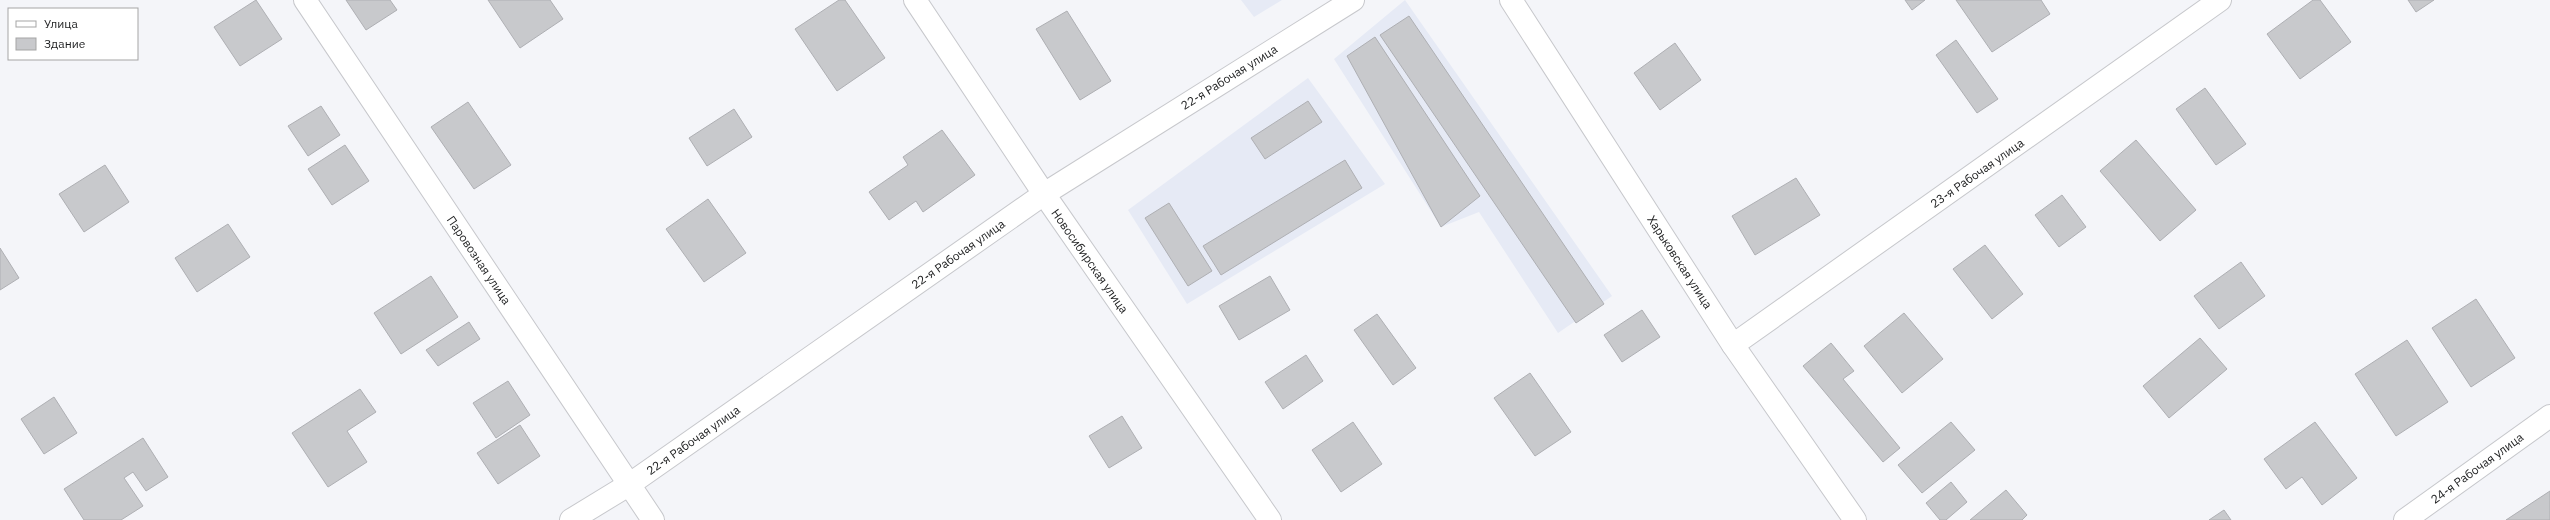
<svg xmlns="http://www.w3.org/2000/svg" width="2550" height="520" viewBox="0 0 2550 520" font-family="'IBM Plex Sans',sans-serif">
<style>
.built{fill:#e6eaf5}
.building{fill:#c8c9cc;stroke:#aeafb3}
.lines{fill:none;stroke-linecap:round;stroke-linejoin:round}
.minor-casing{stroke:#c7c8cc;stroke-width:24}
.minor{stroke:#fff;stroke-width:22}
.labels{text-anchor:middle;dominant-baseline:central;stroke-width:3;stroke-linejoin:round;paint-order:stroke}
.street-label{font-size:12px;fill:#1d1e1f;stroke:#fff}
</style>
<rect width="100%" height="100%" fill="#f4f5f9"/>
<g class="built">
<polygon points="1241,0 1282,0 1254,17"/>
<polygon points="1405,0 1612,296 1558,333 1479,212 1441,227 1334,59"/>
<polygon points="1308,78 1385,184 1187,304 1128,210"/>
</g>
<g class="building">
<polygon points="256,0 282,39 240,66 214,27"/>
<polygon points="346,0 390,0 397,10 366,30"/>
<polygon points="488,0 550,0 563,19 520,48"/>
<polygon points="839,0 845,0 885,58 837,91 795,29"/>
<polygon points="1905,0 1925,0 1912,10"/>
<polygon points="1956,0 2041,0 2050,14 1992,52"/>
<polygon points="2313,0 2320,0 2351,42 2300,79 2267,34"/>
<polygon points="2408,0 2434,0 2416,12"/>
<polygon points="1067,11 1111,81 1080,100 1036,29"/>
<polygon points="1409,16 1604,304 1576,323 1380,35"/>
<polygon points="1375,37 1480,196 1441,227 1347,56"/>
<polygon points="1956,40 1998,99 1977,113 1936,55"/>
<polygon points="1675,43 1701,80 1660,110 1634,73"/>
<polygon points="2205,88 2246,144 2216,165 2176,109"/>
<polygon points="1308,101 1322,122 1265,159 1251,138"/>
<polygon points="468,102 511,165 474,189 431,127"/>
<polygon points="321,106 340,135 308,156 288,126"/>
<polygon points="734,109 752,137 707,166 689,138"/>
<polygon points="942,130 975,175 923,212 916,201 889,220 869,192 908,165 903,157"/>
<polygon points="2136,140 2196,210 2160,241 2100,171"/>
<polygon points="345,145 369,181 332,205 308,169"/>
<polygon points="1345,160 1362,188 1221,275 1203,246"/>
<polygon points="105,165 129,202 84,232 59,194"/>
<polygon points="1796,178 1820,215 1755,255 1732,216"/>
<polygon points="2062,195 2086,227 2059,247 2035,215"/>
<polygon points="708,199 746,253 704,282 666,229"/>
<polygon points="1169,203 1212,271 1188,286 1145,218"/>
<polygon points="228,224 250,257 197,292 175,258"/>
<polygon points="1985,245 2023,294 1992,319 1953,269"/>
<polygon points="0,248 19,278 0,290"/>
<polygon points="2241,262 2265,296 2219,329 2194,296"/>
<polygon points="431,276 458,317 401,354 374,313"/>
<polygon points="1270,276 1290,310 1239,340 1219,306"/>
<polygon points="2476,299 2515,358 2471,387 2432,328"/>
<polygon points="1642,310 1660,337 1622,362 1604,335"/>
<polygon points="1904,313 1943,359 1902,393 1864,346"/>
<polygon points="1377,314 1416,368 1393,385 1354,330"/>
<polygon points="469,322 480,339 438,366 426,350"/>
<polygon points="2200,338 2227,369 2169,418 2143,386"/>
<polygon points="2407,340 2448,402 2396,436 2355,374"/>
<polygon points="1831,343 1854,371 1843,379 1900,448 1883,462 1803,366"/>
<polygon points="1306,355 1323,381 1283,409 1265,382"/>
<polygon points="1530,373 1571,432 1535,456 1494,398"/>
<polygon points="508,381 530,415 496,438 473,403"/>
<polygon points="360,389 376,412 347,431 367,462 328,487 292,433"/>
<polygon points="54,397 77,433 44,454 21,419"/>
<polygon points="1122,416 1142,448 1109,468 1089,436"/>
<polygon points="1353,422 1382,464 1341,492 1312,450"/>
<polygon points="1951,422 1975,450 1922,493 1898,465"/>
<polygon points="2315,422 2357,478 2322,505 2302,477 2286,489 2264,459"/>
<polygon points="520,425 540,456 498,484 477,453"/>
<polygon points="143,438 168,477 146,491 133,472 124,478 143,506 121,520 84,520 64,489"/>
<polygon points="1951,482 1967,502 1946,520 1940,520 1926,503"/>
<polygon points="2006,490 2027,515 2022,520 1970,520"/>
<polygon points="2550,491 2550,520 2506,520"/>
<polygon points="2224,510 2231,520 2209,520"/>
</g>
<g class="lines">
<g class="minor-casing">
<g id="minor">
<polyline points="305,0 653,520"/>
<polyline points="915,0 1044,194 1270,520"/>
<polyline points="1511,0 1733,345 1855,520"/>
<polyline points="1733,345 2220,0"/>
<polyline points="571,520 630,484 1044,194 1353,0"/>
<polyline points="2405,520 2550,416"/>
</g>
</g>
<use href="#minor" class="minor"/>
</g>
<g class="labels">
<g class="street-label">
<text transform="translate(1229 77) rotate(-32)">22-я Рабочая улица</text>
<text transform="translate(1977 173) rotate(-35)">23-я Рабочая улица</text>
<text transform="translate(958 254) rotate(-35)">22-я Рабочая улица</text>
<text transform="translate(479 260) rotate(56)">Паровозная улица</text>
<text transform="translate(1090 261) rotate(55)">Новосибирская улица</text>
<text transform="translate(1680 262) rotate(57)">Харьковская улица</text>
<text transform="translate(693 440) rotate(-35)">22-я Рабочая улица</text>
<text transform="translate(2477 468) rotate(-36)">24-я Рабочая улица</text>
</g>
</g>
<rect x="8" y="8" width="130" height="52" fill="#ffffff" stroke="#a5a5a5"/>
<rect x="16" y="21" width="20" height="6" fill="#ffffff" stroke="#a5a5a5"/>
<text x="44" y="28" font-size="12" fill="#1d1e1f">Улица</text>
<rect x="16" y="38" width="20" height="12" fill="#c8c9cc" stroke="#a5a5a5"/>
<text x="44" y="48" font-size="12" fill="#1d1e1f">Здание</text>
</svg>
